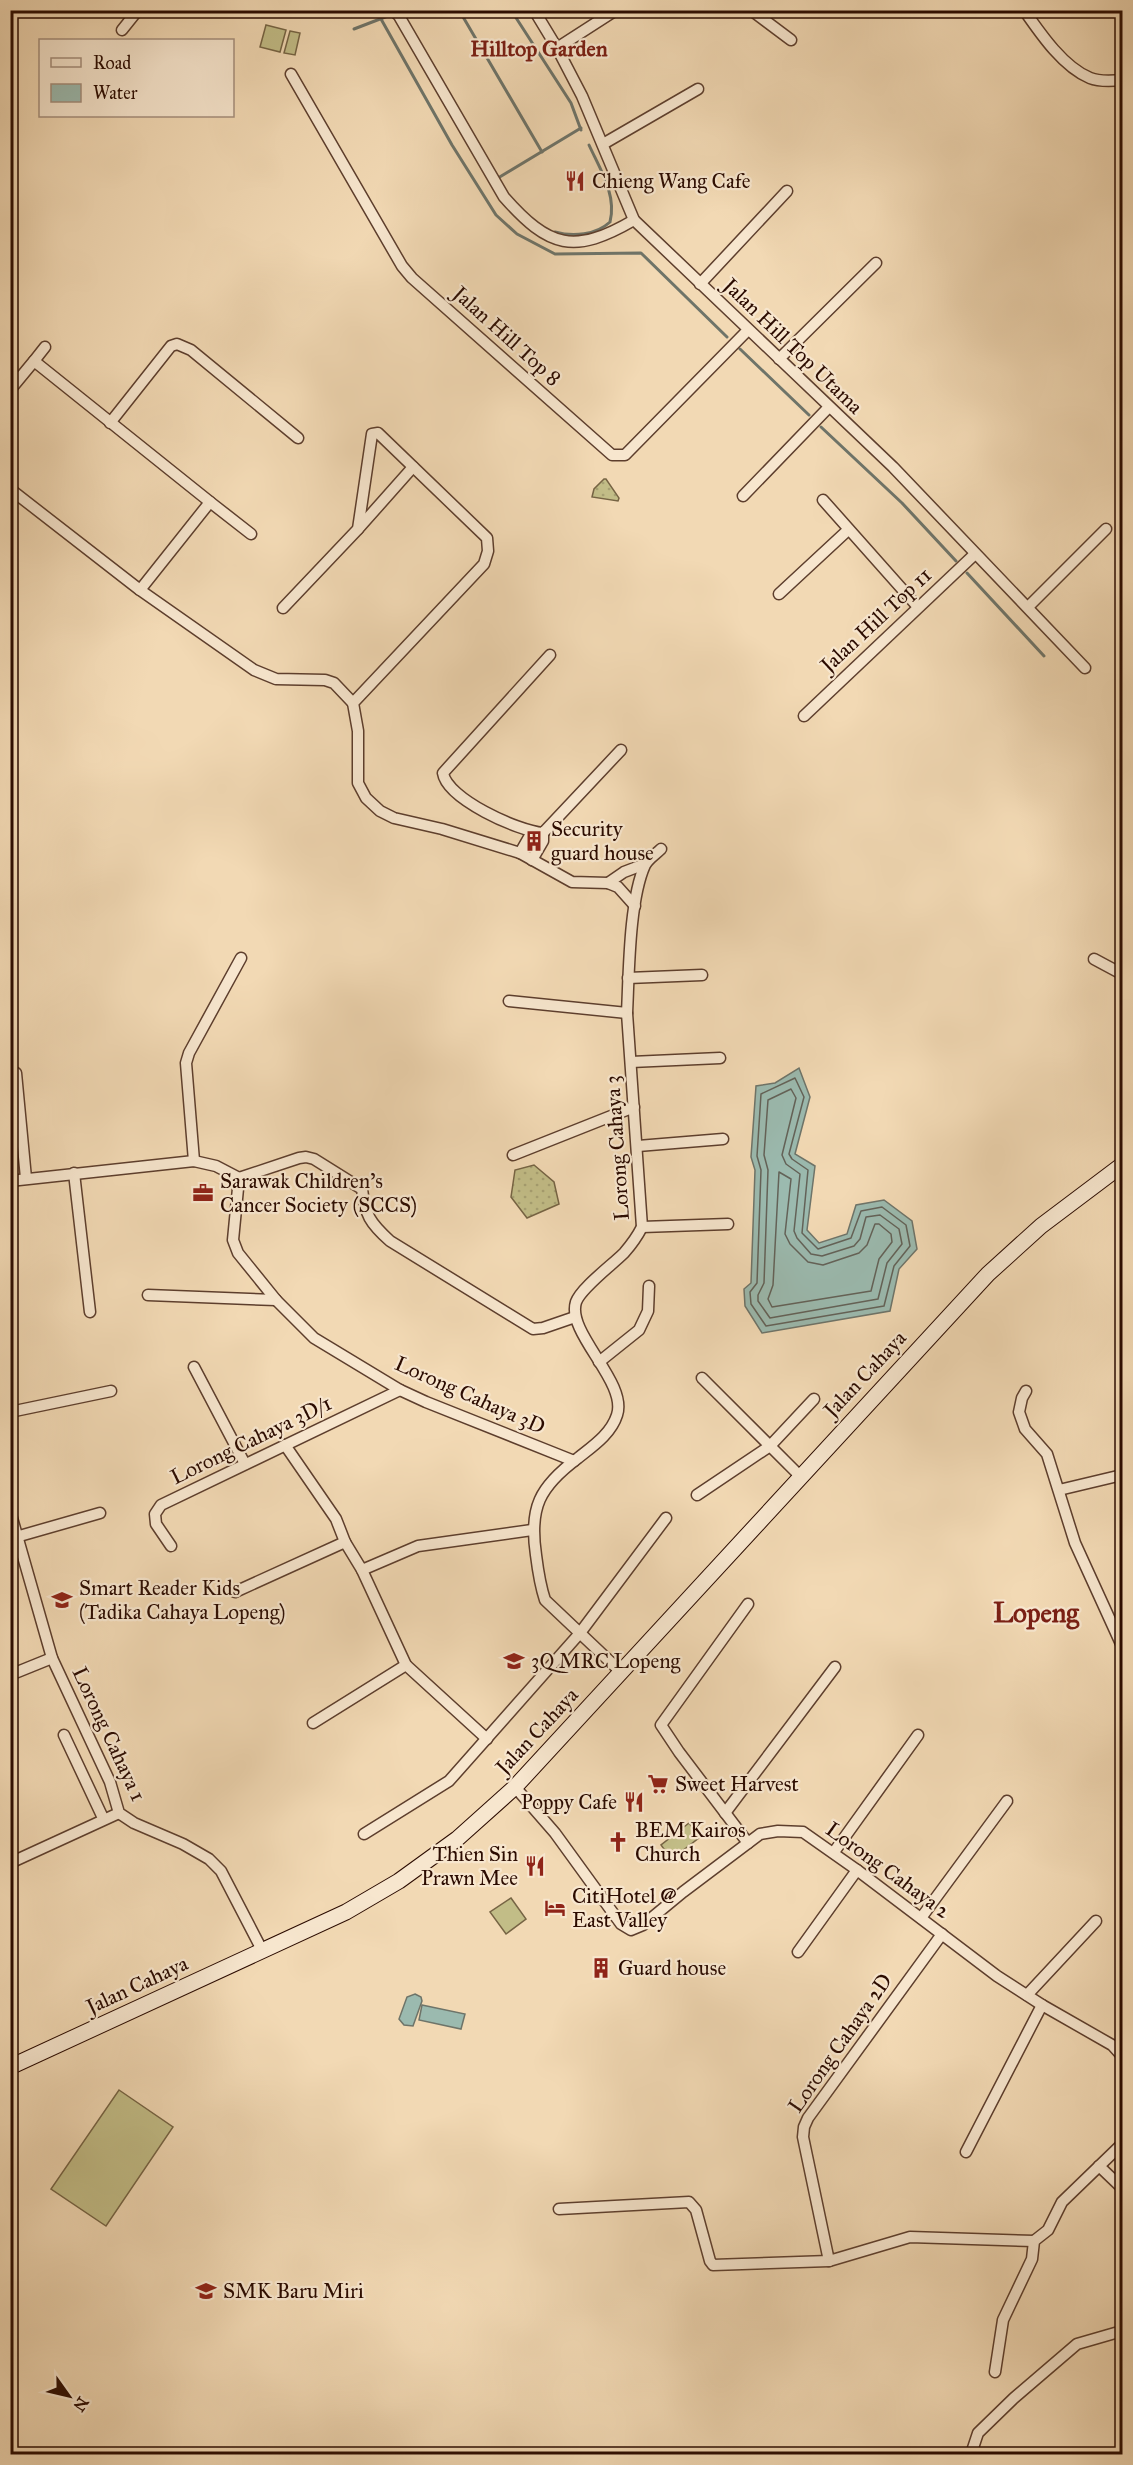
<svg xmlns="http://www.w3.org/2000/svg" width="1133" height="2465" viewBox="0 0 1133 2465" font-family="'IM FELL Great Primer',serif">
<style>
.grass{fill:#c2bd87;stroke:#766444;stroke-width:1.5}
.park{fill:url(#park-dots);stroke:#766444;stroke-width:1.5}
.water{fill:#9bbaaf;stroke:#6e7469;stroke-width:1.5}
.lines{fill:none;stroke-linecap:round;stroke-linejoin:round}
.shore{stroke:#636258;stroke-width:1.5}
.stream{stroke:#6e7469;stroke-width:3}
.street-casing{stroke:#5d3e2d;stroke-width:13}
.secondary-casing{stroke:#2b0b00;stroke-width:17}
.street{stroke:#f7e6ce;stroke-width:10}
.secondary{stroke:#f7e6ce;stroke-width:15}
.labels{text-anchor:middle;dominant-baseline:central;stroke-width:4.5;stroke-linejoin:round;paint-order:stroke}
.poi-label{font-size:21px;fill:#2b0b00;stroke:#f7e6ce;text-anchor:start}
.street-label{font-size:21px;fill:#2b0b00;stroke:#f7e6ce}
.neighbourhood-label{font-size:22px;font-weight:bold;fill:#7a1f14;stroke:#f7e6ce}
.district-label{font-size:27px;font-weight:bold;fill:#7a1f14;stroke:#f7e6ce}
</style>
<defs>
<pattern id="park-dots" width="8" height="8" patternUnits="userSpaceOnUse" patternTransform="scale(1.5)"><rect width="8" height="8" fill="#c2bd87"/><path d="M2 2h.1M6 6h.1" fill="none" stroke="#a7a173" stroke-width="1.8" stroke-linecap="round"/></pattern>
</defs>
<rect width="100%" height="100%" fill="#f2d9b4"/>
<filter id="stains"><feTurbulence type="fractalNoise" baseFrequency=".00333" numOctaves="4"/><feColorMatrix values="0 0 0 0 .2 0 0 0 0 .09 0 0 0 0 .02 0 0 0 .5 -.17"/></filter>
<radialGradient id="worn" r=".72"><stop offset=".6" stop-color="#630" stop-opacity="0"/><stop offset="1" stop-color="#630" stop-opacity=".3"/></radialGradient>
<g class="grass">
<polygon points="266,25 286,30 280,52 260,47"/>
<polygon points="290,31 300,33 295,55 284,53"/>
<polygon points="689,1823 700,1837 677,1855 669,1856 661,1845"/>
<polygon points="511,1898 526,1919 506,1934 490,1912"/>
<polygon points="119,2090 173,2127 106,2226 51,2189"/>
</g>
<g class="park">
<polygon points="604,479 606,479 619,498 618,501 592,497 594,489"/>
<polygon points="534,1165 554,1182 559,1204 527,1218 511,1197 515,1170"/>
</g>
<g class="water">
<polygon points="799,1068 810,1097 795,1154 815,1166 807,1230 819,1243 847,1234 856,1205 884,1200 912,1221 917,1249 899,1269 890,1311 762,1333 745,1306 744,1289 751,1283 755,1170 751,1157 756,1086 775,1083"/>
<polygon points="415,1994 421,1997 422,2001 413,2026 404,2025 399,2019 407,1997"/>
<polygon points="422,2005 465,2014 461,2029 419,2020"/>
</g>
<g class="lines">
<g class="shore">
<polygon points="795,1078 804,1097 789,1154 792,1159 808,1170 802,1233 818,1249 851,1238 861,1211 882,1207 906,1225 910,1246 894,1266 884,1306 766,1326 751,1304 750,1292 757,1283 761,1170 757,1156 761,1094"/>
<polygon points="791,1089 796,1098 782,1155 786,1164 800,1174 794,1231 797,1238 811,1254 822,1256 854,1246 860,1239 866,1217 880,1215 899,1229 902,1244 887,1263 878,1299 770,1318 758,1301 758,1295 764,1283 768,1170 764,1155 768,1100"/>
<polygon points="779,1172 791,1179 785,1234 790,1244 808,1262 823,1265 859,1253 867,1245 875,1224 879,1224 891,1234 892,1242 879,1259 871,1291 772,1307 768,1299 773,1285"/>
</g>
<g class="stream">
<polyline points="459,10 542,152"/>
<polyline points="511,10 571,103 581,130"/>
<polyline points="381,19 452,145 496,215 517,234 555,254 641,253 727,337"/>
<polyline points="354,29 393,14"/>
<polyline points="498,178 581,128"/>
<path d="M555 232C573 237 596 235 610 222 617 195 600 169 589 145"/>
<polyline points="740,349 809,415"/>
<polyline points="821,427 902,503 956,561"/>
<polyline points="967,573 1044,656"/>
</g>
<g class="street-casing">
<g id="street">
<path d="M393 10 399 16 504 197C549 248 574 255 634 220"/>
<polyline points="534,10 557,48 582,96 634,220 893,467 1085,668"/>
<polyline points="751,10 791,40"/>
<path d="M1024 10C1040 33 1063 67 1090 78 1100 82 1112 81 1122 80"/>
<polyline points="122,30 138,10"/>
<polyline points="557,48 616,10"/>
<polyline points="291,74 402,266 412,278 612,455 625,455 748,330"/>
<polyline points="603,144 698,89"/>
<polyline points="700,284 787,191"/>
<polyline points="779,359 876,263"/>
<polyline points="34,361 45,347"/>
<polyline points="10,390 34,361 210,502 140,590"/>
<polyline points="110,423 171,346 177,344 191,350 298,438"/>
<polyline points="10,489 140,590 254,670 276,679 325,680 334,683 353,703"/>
<polyline points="743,496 828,408"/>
<polyline points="823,500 918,607"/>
<polyline points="210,502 251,534"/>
<polyline points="358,529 413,467"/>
<polyline points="779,594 848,530"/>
<polyline points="1028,607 1106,529"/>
<polyline points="283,608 358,529 372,434 378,433 487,538 488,551 484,564 353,703 358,731 358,783 366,798 380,811 394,818 442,829 520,853 572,882 608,883 618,887 635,906"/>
<path d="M550 655 443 773C447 799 518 831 543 833L621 750"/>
<polyline points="804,716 975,554"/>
<polyline points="520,853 532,832"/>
<polyline points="532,860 543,841 543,833"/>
<polyline points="608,883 624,872 645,864"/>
<polyline points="1094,959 1122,974"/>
<polyline points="628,978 702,975"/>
<polyline points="509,1001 627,1013"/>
<polyline points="631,1062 720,1058"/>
<polyline points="16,1073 26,1178"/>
<polyline points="638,1146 723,1139"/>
<polyline points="513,1155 634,1107"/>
<polyline points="194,1161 186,1063 189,1053 241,958"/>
<polyline points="74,1173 90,1312"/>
<path d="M239 1178 299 1158 306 1157 314 1159 362 1189C365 1215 370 1223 390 1241L533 1329 543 1328 575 1317"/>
<polyline points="10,1181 194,1161 216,1166 239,1178 233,1240 238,1253 276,1300 314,1338 400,1390 426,1402 574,1461"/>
<polyline points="642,1227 728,1224"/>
<polyline points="148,1295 276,1300"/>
<polyline points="599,1362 639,1330 648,1311 649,1286"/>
<polyline points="194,1367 245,1464"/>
<polyline points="702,1378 800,1476"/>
<polyline points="1026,1391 1022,1398 1019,1412 1025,1429 1047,1454 1075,1543 1122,1646"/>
<polyline points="10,1412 111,1391"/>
<polyline points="285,1445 336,1519 345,1542 362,1570 418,1546 532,1530"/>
<polyline points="1059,1490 1122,1475"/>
<polyline points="697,1495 770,1446 814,1399"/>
<polyline points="10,1511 52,1658 110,1782 119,1813 134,1823 183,1844 209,1859 221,1871 262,1950"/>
<polyline points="16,1537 100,1513"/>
<polyline points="171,1546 156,1524 155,1514 161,1505 400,1390"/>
<polyline points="362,1570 406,1665 487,1739"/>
<polyline points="235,1592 345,1542"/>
<polyline points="748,1604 661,1725 679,1752 748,1843"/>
<path d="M621 1672 545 1600C540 1585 538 1571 536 1555 529 1508 539 1487 578 1458 593 1446 611 1434 617 1415 628 1382 566 1333 576 1302 581 1288 612 1265 624 1253 631 1245 637 1237 642 1227L627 1013C629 974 629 900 645 865 648 859 656 854 661 849"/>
<polyline points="10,1675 52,1658"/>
<polyline points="313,1723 406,1665"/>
<polyline points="64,1735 103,1818"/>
<polyline points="515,1787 555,1833 621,1924 631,1930 643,1925 683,1892 760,1834 778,1831 803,1832 857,1870 997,1976 1042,2005 1112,2045 1122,2056"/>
<polyline points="725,1813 835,1667"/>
<polyline points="364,1834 449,1781 580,1633 666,1518"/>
<polyline points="834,1852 918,1735"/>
<polyline points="10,1863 119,1813"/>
<polyline points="921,1918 1007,1801"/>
<polyline points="942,1934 808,2118 804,2127 803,2137 829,2261 910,2237 1034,2241"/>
<polyline points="798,1952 857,1870"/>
<polyline points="1027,1995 1096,1921"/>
<polyline points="966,2152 1042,2005"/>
<polyline points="1099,2166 1122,2188"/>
<polyline points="559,2209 689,2202 696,2210 710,2261 713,2265 829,2261"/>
<polyline points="995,2372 1003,2320 1032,2259 1034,2241 1048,2230 1062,2202 1122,2144"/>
<polyline points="971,2454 978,2433 1014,2398 1077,2344 1122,2331"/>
</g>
</g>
<g class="secondary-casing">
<polyline id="secondary" points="10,2067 346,1912 399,1881 457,1839 515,1787 988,1274 1041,1226 1122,1165"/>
</g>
<use href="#street" class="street"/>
<use href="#secondary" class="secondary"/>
</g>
<defs>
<g id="restaurant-bare" transform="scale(1.62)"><path d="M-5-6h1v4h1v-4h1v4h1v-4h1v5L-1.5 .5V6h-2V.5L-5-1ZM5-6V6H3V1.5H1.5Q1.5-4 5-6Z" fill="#8f2418" stroke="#f7e6ce" stroke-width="2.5" paint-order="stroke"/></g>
<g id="building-bare" transform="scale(1.62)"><path d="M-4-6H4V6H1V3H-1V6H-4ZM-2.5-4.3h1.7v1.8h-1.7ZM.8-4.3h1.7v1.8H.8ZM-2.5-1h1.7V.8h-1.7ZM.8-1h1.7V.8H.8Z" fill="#8f2418" stroke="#f7e6ce" stroke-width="2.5" paint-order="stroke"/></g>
<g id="office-bare" transform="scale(1.62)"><path d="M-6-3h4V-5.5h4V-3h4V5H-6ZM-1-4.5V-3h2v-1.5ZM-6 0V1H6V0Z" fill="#8f2418" stroke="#f7e6ce" stroke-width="2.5" paint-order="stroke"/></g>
<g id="school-bare" transform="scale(1.62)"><path d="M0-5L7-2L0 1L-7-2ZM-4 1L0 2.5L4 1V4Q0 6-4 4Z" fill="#8f2418" stroke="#f7e6ce" stroke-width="2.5" paint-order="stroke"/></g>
<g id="supermarket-bare" transform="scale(1.62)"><path d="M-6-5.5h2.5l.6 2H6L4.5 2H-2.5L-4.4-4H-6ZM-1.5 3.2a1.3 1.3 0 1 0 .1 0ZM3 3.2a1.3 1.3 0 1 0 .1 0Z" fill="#8f2418" stroke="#f7e6ce" stroke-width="2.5" paint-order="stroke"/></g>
<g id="church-bare" transform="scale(1.62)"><path d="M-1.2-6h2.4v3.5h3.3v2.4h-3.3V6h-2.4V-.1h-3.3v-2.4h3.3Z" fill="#8f2418" stroke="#f7e6ce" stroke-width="2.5" paint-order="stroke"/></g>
<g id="hotel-bare" transform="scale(1.62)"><path d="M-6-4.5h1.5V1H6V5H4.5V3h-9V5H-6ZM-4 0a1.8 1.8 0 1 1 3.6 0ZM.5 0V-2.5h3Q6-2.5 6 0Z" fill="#8f2418" stroke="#f7e6ce" stroke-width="2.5" paint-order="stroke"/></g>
</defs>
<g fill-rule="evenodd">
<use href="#restaurant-bare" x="575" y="181"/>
<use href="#building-bare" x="534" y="841"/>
<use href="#office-bare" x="203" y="1193"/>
<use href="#school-bare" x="62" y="1600"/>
<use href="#school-bare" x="514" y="1661"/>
<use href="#supermarket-bare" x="658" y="1784"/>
<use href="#restaurant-bare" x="634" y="1802"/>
<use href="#church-bare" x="618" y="1842"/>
<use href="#restaurant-bare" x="535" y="1866"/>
<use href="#hotel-bare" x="555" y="1908"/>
<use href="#building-bare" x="601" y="1968"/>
<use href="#school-bare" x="206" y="2291"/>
</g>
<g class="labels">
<g class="poi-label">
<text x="592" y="181">Chieng Wang Cafe</text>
<text x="551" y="829">Security<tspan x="551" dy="24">guard house</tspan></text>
<text x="220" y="1181">Sarawak Children's<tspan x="220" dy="24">Cancer Society (SCCS)</tspan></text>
<text x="79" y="1588">Smart Reader Kids<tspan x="79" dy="24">(Tadika Cahaya Lopeng)</tspan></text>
<text x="531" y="1661">3Q MRC Lopeng</text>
<text x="675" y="1784">Sweet Harvest</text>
<text x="617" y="1802" text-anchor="end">Poppy Cafe</text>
<text x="635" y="1830">BEM Kairos<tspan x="635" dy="24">Church</tspan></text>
<text x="518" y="1854" text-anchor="end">Thien Sin<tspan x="518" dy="24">Prawn Mee</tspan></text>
<text x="572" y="1896">CitiHotel @<tspan x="572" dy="24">East Valley</tspan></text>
<text x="618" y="1968">Guard house</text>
<text x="223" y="2291">SMK Baru Miri</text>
</g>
<g class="street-label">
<text transform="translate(507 336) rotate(42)">Jalan Hill Top 8</text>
<text transform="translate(793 346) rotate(44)">Jalan Hill Top Utama</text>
<text transform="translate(876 620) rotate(-43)">Jalan Hill Top 11</text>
<text transform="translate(617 1148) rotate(-94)">Lorong Cahaya 3</text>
<text transform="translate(865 1374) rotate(-47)">Jalan Cahaya</text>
<text transform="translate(470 1395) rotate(24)">Lorong Cahaya 3D</text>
<text transform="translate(251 1440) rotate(-26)">Lorong Cahaya 3D/1</text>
<text transform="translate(537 1731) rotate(-47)">Jalan Cahaya</text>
<text transform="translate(109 1734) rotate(65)">Lorong Cahaya 1</text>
<text transform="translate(888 1870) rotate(36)">Lorong Cahaya 2</text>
<text transform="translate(137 1985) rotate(-25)">Jalan Cahaya</text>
<text transform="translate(840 2043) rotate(-55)">Lorong Cahaya 2D</text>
</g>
<g class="neighbourhood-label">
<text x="539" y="48">Hilltop Garden</text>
</g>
<g class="district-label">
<text x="1036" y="1612">Lopeng</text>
</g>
</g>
<rect width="1133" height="2465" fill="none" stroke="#f2d9b4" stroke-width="36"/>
<rect x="12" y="12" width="1109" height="2441" fill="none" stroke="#2b0b00" stroke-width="3"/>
<rect x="18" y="18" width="1097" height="2429" fill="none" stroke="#2b0b00" stroke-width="1.5"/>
<rect x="39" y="39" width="195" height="78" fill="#f7e6ce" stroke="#a58e7c" stroke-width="1.5"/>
<rect x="51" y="58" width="30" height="9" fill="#f7e6ce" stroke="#a58e7c" stroke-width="1.5"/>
<text x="93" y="69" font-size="18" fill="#2b0b00">Road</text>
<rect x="51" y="84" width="30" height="18" fill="#9bbaaf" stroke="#a58e7c" stroke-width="1.5"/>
<text x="93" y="99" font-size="18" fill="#2b0b00">Water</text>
<g transform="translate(69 2396) rotate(124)" stroke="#f7e6ce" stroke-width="4.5" paint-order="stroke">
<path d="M0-4.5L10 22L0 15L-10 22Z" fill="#2b0b00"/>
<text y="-9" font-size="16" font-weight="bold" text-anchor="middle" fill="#2b0b00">N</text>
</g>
<rect width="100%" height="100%" filter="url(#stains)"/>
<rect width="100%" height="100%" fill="url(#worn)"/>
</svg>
